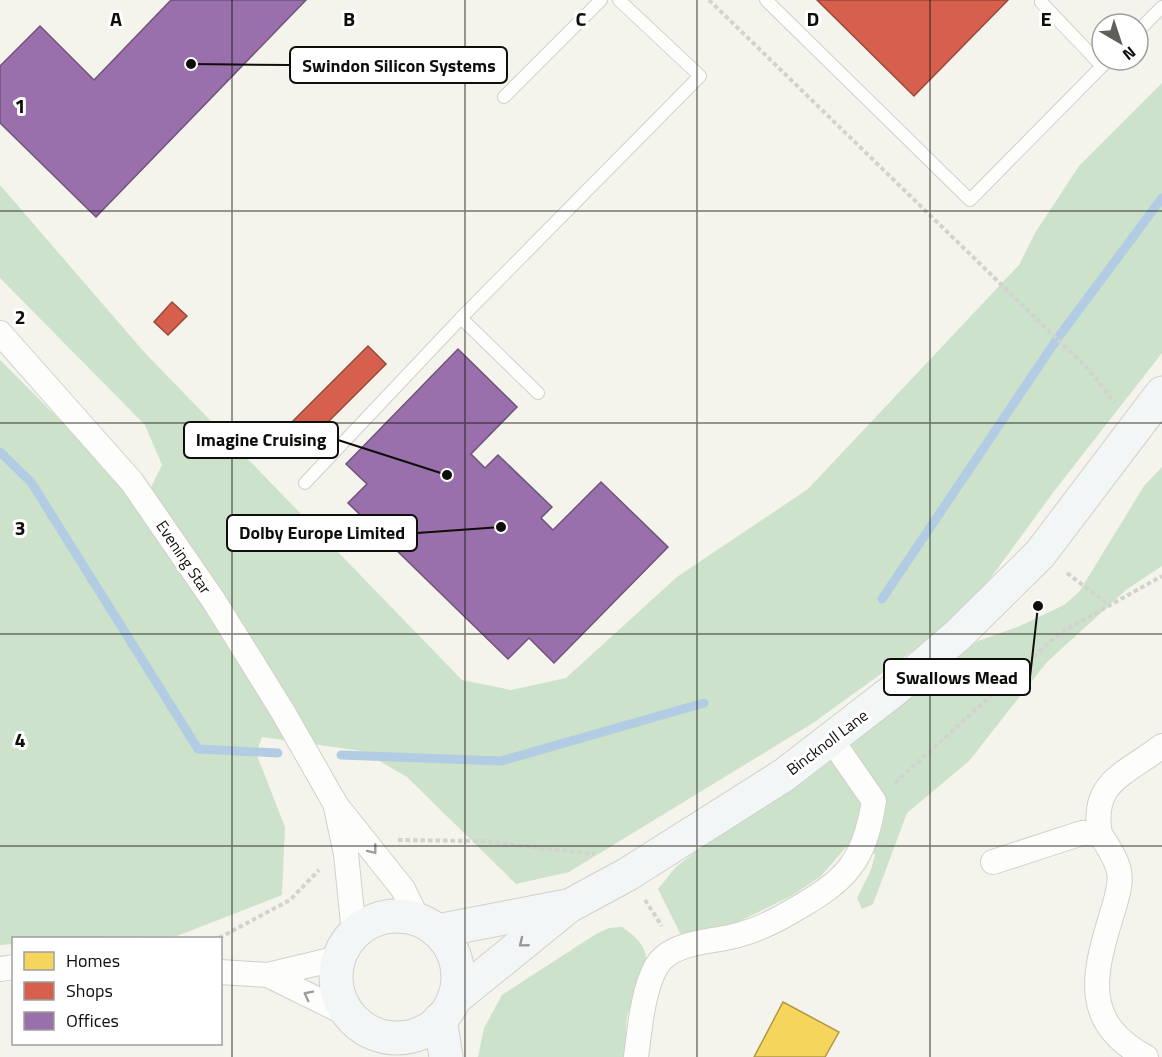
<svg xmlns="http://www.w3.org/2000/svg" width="1162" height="1057" viewBox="0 0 1162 1057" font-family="'Titillium Web',sans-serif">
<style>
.green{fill:#cce2cb}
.homes{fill:#f6d55c;stroke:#b19943;stroke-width:1.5}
.shops{fill:#d6604d;stroke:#9a4739;stroke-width:1.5}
.offices{fill:#9970ab;stroke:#70537b;stroke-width:1.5}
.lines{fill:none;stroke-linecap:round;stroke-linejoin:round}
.stream{stroke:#b2cce4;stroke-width:9}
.lane-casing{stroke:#d1d0cb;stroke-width:14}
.street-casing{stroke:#d1d0cb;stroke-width:26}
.secondary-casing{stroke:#d1d0cb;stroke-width:35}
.path{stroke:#d2d2cf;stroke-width:4;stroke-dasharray:4.5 3;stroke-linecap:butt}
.lane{stroke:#fdfdfc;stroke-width:12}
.street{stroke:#fdfdfc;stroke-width:24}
.secondary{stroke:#f2f6f6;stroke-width:33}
.oneway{stroke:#9e9d9b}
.oneway2{stroke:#979998}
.grid{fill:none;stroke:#0f0e0a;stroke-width:1.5;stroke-opacity:0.55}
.labels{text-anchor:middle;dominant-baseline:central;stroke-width:6;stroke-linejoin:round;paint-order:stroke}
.street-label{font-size:16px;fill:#0f0e0a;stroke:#fff}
.grid-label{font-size:20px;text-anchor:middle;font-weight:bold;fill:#0f0e0a;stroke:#fff;stroke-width:6;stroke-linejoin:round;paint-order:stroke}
.leader{fill:none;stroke:#0f0e0a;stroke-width:2}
.callout-dot{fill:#0f0e0a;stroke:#fff;stroke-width:2}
.callout{fill:#fff;stroke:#0f0e0a;stroke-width:2}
.callout-label{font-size:18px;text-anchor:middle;font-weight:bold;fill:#0f0e0a}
</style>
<rect width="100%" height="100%" fill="#f4f3ec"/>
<g class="green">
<polygon points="1162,83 1162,353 1055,490 965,613 813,723 569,872 516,884 407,777 362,751 262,737 256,753 285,827 282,895 177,936 14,938 13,944 0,945 0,360 65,425 141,508 162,465 145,425 0,278 0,185 145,353 462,680 511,690 566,678 677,577 808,489 1019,265 1035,233 1079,166"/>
<polygon points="1162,467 1162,566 1126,590 1047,662 969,761 907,813 873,904 862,909 857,898 871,870 875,855 871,849 847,846 821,876 793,895 695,943 683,939 658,889 676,867 708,842 806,780 879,723 933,674 978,641 1020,626 1064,605 1079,592 1144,486"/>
<path d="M622 927C666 956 639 977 628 1014 624 1026 628 1044 629 1057H478L484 1028 502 995 596 934 609 928Z"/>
</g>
<polygon class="homes" points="783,1002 839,1032 825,1057 754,1057"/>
<g class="shops">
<polygon points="817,0 1008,0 914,96"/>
<polygon points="172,302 187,316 168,335 154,322"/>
<polygon points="368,346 386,364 309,441 291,423"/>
</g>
<g class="offices">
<polygon points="171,0 306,0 96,217 0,123 0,66 40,26 94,80"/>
<polygon points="458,349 517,407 471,454 485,468 498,455 552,507 541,518 553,530 601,482 668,547 554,663 529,638 508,659 348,503 367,484 346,464"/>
</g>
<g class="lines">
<g class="stream">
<polyline points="0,452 31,482 198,749 278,753"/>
<polyline points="882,599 1057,339 1162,198"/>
<polyline points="341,755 501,761 704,703"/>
</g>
<g class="lane-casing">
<g id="lane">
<polyline points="766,0 970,200 1108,60"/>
<polyline points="1041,2 1102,66"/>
<polyline points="1138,31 1162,7"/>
<polyline points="504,97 601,0"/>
<polyline points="538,393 461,318 700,76 619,0"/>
<polyline points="305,483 461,318"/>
</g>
</g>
<g class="street-casing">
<g id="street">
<polyline points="0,333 132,482 214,601 283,712 336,805 403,889 418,920"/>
<polyline points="336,807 346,854 354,933"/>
<path d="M1100 834C1107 845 1116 858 1119 871 1122 885 1115 903 1111 917 1093 976 1082 1023 1146 1057"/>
<path d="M993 862 1082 833 1100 834C1090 782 1126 774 1162 746"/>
<polyline points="0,969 14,967"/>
<polyline points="220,972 268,975 339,958"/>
<polyline points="268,975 349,1015"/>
<path d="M636 1057C640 1029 642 993 656 967 669 943 707 942 730 937 753 932 774 922 794 910 846 880 864 863 874 801L831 739"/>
</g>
</g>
<g class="secondary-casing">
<g id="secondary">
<circle cx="397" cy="977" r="61"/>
<polyline points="437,931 567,906"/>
<polyline points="453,1000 569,906 628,874 784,775 894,690 958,635 1040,554 1162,393"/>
<polyline points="440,1019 446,1057"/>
</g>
</g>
<g class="path">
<polyline points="709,0 1089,370 1115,403"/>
<polyline points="1067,573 1109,605"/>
<polyline points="895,783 1060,633 1162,576"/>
<polyline points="398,840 482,841 594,854"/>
<polyline points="645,900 662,926"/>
<polyline points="219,938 290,900 319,870"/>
</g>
<use href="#lane" class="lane"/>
<use href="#street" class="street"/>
<use href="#secondary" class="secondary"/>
</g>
<defs><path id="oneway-chevron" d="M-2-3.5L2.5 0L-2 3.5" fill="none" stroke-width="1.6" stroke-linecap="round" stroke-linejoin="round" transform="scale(1.5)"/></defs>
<g class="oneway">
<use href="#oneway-chevron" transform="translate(373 850) rotate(52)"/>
<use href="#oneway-chevron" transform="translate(308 995) rotate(-153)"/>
</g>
<use class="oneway2" href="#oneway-chevron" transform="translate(523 943) rotate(141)"/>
<path class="grid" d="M232 0V1057M465 0V1057M697 0V1057M930 0V1057M0 211H1162M0 423H1162M0 634H1162M0 846H1162"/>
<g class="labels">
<g class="street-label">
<text transform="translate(184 557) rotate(56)">Evening Star</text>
<text transform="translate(827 742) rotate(-37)">Bincknoll Lane</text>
</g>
</g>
<g class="grid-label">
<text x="116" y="26">A</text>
<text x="349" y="26">B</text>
<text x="581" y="26">C</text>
<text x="813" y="26">D</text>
<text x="1046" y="26">E</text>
<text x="20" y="113">1</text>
<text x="20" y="324">2</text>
<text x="20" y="535">3</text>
<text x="20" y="747">4</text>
</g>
<path class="leader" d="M191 64L290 65M447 475L338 440M501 527L417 533M1038 606L1030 677"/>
<g class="callout-dot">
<circle cx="191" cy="64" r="6"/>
<circle cx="447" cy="475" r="6"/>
<circle cx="501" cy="527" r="6"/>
<circle cx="1038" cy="606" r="6"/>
</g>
<g class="callout">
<rect x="290" y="47" width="217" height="36" rx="6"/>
<rect x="184" y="422" width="154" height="36" rx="6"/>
<rect x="227" y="515" width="190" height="36" rx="6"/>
<rect x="884" y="659" width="146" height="36" rx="6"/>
</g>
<g class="callout-label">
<text x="399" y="72">Swindon Silicon Systems</text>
<text x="261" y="446">Imagine Cruising</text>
<text x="322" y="539">Dolby Europe Limited</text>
<text x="957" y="684">Swallows Mead</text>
</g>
<rect x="12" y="937" width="210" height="108" fill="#ffffff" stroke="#9f9f9d" stroke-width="1.5"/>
<rect x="24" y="952" width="30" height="18" fill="#f6d55c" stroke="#9f9f9d" stroke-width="1.5"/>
<text x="66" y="967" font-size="18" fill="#0f0e0a">Homes</text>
<rect x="24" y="982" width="30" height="18" fill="#d6604d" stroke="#9f9f9d" stroke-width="1.5"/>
<text x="66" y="997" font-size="18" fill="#0f0e0a">Shops</text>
<rect x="24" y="1012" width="30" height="18" fill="#9970ab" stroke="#9f9f9d" stroke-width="1.5"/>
<text x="66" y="1027" font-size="18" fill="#0f0e0a">Offices</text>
<g transform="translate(1120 42) rotate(141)"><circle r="28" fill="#ffffff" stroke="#9f9f9d" stroke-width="1.5"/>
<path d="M0-4.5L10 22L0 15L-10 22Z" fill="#5f5e59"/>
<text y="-9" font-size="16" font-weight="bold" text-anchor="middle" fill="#0f0e0a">N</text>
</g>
</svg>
